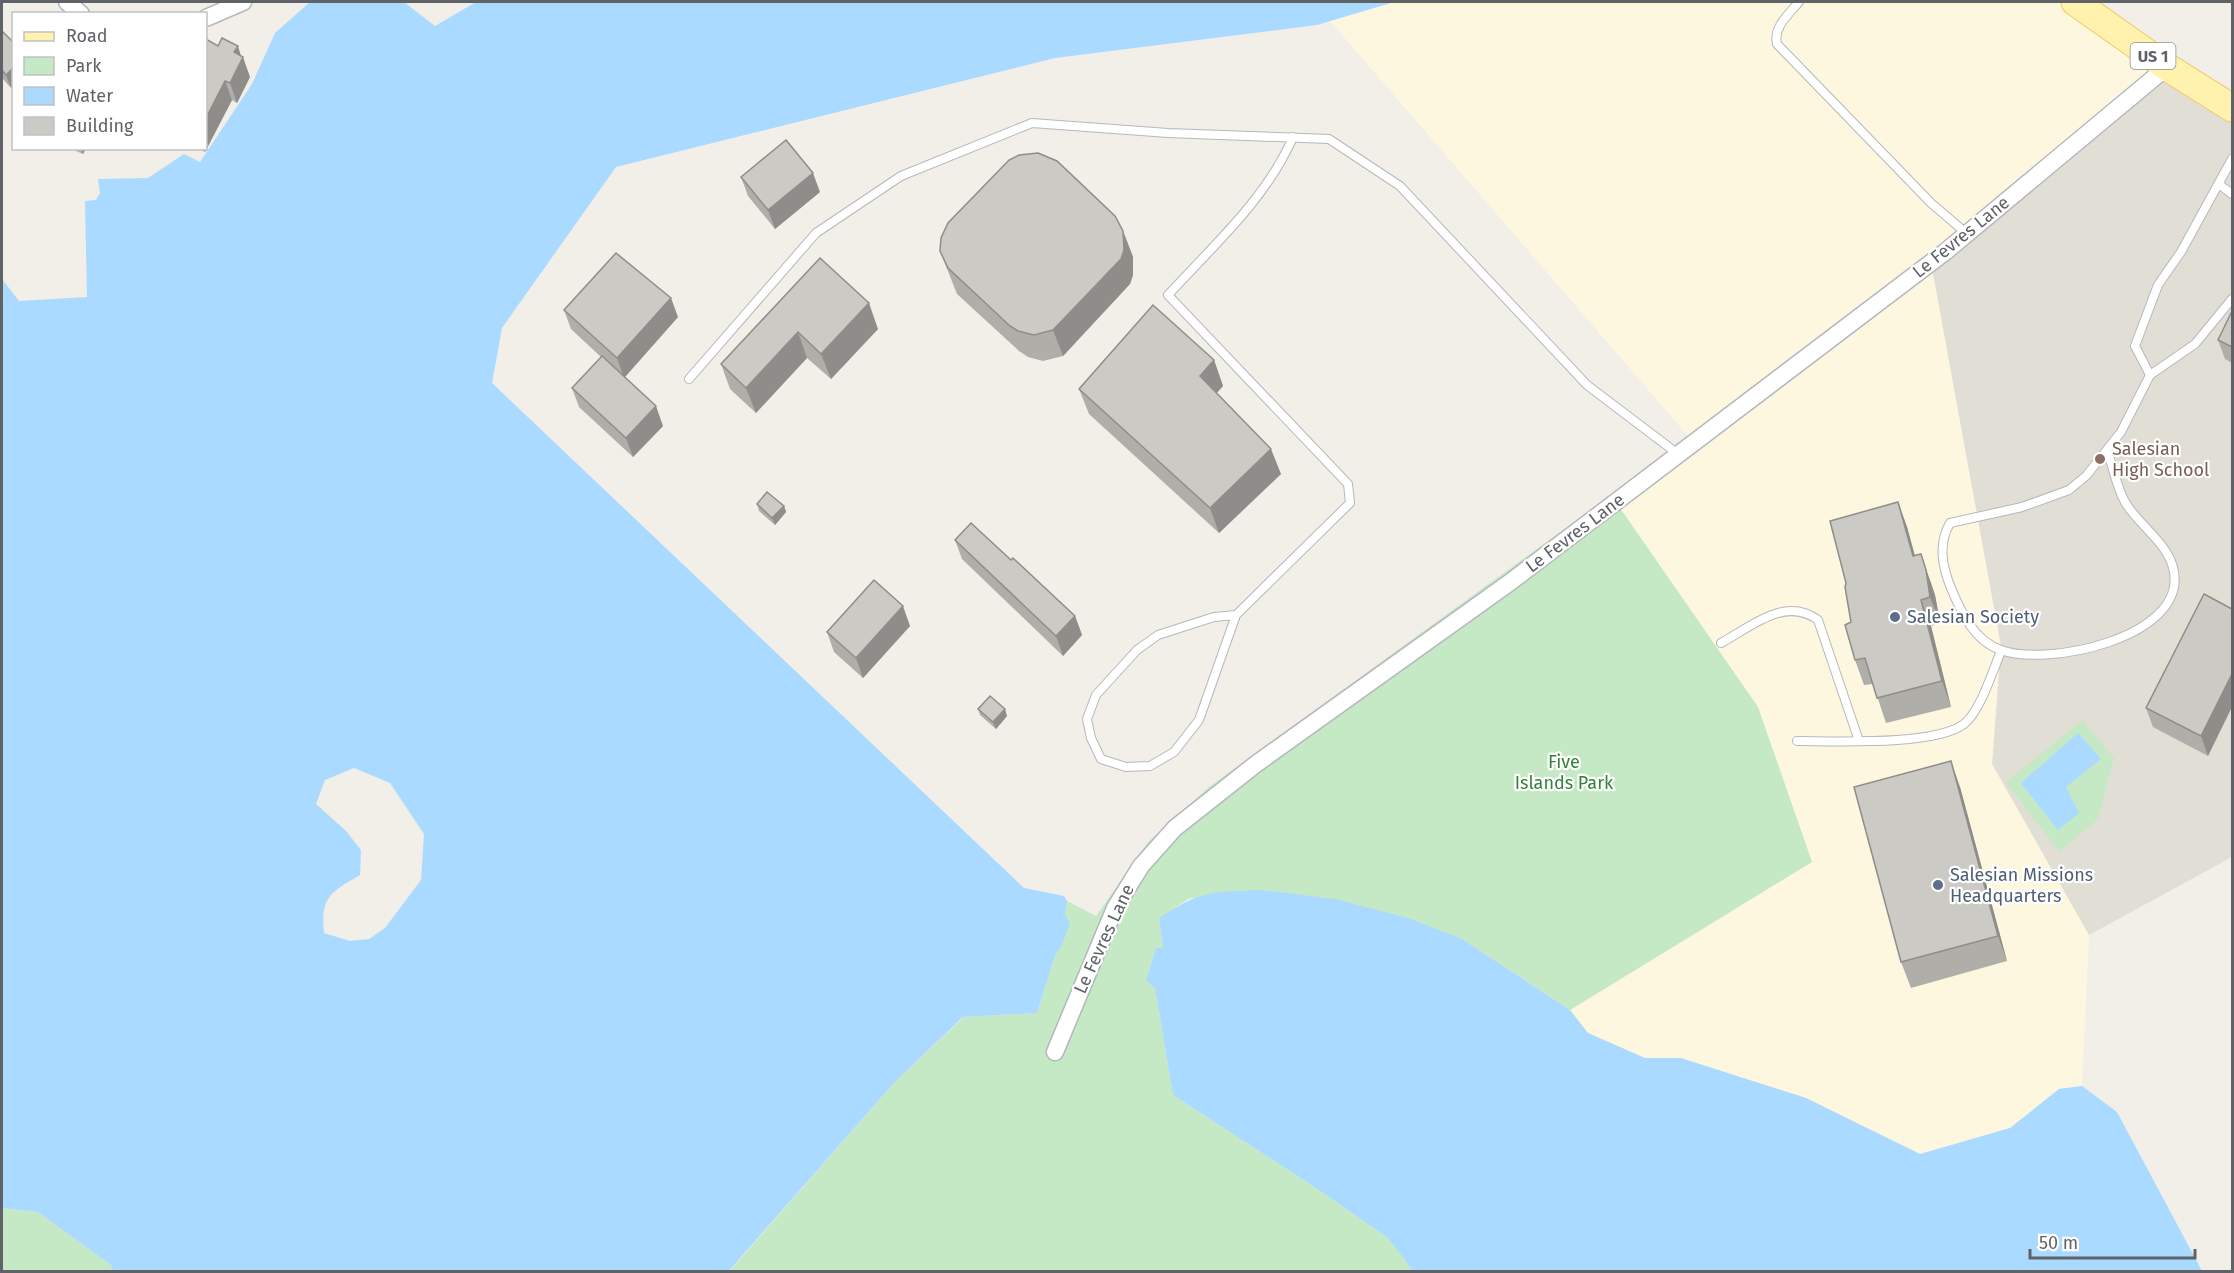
<svg xmlns="http://www.w3.org/2000/svg" width="2234" height="1273" viewBox="0 0 2234 1273" font-family="'Fira Sans',sans-serif">
<style>
.commercial{fill:#fef7e0}
.education{fill:#e1ded6}
.green{fill:#c5e8c5}
.water{fill:#aadaff;fill-rule:evenodd}
.lines{fill:none;stroke-linecap:round;stroke-linejoin:round}
.lane-casing{stroke:#b5b8bc;stroke-width:10}
.street-casing{stroke:#b5b8bc;stroke-width:19}
.primary-casing{stroke:#f2c960;stroke-width:29}
.lane{stroke:#fff;stroke-width:8}
.street{stroke:#fff;stroke-width:16}
.primary{stroke:#fff2af;stroke-width:27}
.wall{fill:#afaea9}
.shaded-wall{fill:#8f8d8a}
.building{fill:#cccac5;stroke:#8f8d8a;stroke-width:1.5}
.education-dot{fill:#8d6e63;stroke:#fff;stroke-width:2}
.service-dot{fill:#5c6f8a;stroke:#fff;stroke-width:2}
.labels{text-anchor:middle;dominant-baseline:central;stroke-width:4.5;stroke-linejoin:round;paint-order:stroke}
.shield{fill:#fff;stroke:#8f9295;stroke-width:1.5}
.shield-label{font-size:16px;font-weight:bold;fill:#5f6368}
.street-label{font-size:18px;fill:#5f6368;stroke:#fff}
.education-label{font-size:18px;fill:#785e54;stroke:#fff;text-anchor:start}
.service-label{font-size:18px;fill:#4e5e75;stroke:#fff;text-anchor:start}
.park-label{font-size:18px;fill:#348238;stroke:#fff}
</style>
<rect width="100%" height="100%" fill="#f1efe8"/>
<polygon class="commercial" points="1394,2 2070,2 2163,71 1933,273 2001,646 1993,764 2089,935 2082,1086 2059,1089 2010,1128 1920,1154 1806,1098 1681,1058 1645,1058 1588,1033 1570,1010 1812,862 1758,707 1611,495 1689,437 1330,21"/>
<polygon class="education" points="2163,71 2232,113 2232,857 2089,935 1992,764 2001,646 1933,273"/>
<g class="green">
<polygon points="1611,495 1758,707 1812,862 1570,1010 1462,939 1190,898 1159,918 1163,947 1156,948 1146,980 1155,987 1173,1095 1316,1188 1388,1238 1413,1271 729,1272 893,1084 964,1017 1037,1013 1056,953 1061,947 1067,901 1096,916 1148,842 1209,787"/>
<polygon points="2083,720 2114,758 2098,819 2059,852 2006,782"/>
<polygon points="2,1208 38,1212 111,1265 113,1271 2,1271"/>
</g>
<g class="water">
<path d="M310 2H404L435 26 476 2H1394L1317 25 1055 58 616 167 502 328 492 383 1024 888 1064 896 1067 901 1065 915 1070 923 1061 947 1056 953 1037 1013 963 1017 893 1084 729 1271H113L111 1265 38 1212 2 1208V279L19 301 87 297 85 201 96 200 100 193 98 179 148 178 184 154 200 162 252 84 275 33ZM354 768 390 783 424 834 421 880 385 928 369 939 350 941 324 933C320 897 331 892 360 875L361 850 346 831 316 804 325 780Z"/>
<polygon points="2078,733 2101,759 2066,787 2079,813 2058,830 2021,783"/>
<path d="M1261 890 1335 899 1408 918 1462 939 1570 1010 1588 1033 1645 1058H1681L1806 1098 1920 1154 2010 1128 2059 1089 2082 1086 2117 1112 2202 1271H1413L1388 1238 1316 1188 1173 1095 1155 988 1146 980 1156 948 1163 947 1159 918C1202 890 1211 892 1261 890Z"/>
</g>
<g class="lines">
<g class="lane-casing">
<g id="lane">
<path d="M1799 2C1789 14 1773 27 1777 44L1931 203 1966 233"/>
<polyline points="2220,185 2232,194"/>
<polyline points="2150,375 2135,346 2158,285 2181,252 2232,159"/>
<polyline points="689,379 816,233 901,176 1032,123 1168,133 1329,139 1400,186 1587,385 1678,454"/>
<path d="M2107 450C2113 466 2116 486 2125 502 2138 525 2170 544 2174 572 2185 638 2047 667 2001 650 1974 641 1961 612 1951 588 1942 566 1938 544 1950 523L2022 507 2069 490 2086 476 2121 432 2150 375 2195 344 2232 299"/>
<path d="M1236 615 1214 617 1158 635 1137 650 1096 695 1087 719 1091 738 1101 759 1126 767 1150 766 1174 752 1199 720 1236 615 1350 503 1348 484 1168 295C1212 247 1267 198 1293 137"/>
<path d="M1721 643C1752 626 1785 596 1818 620L1859 741"/>
<path d="M1797 741C1834 741 1935 746 1964 724 1980 712 1993 670 2001 651"/>
</g>
</g>
<g class="street-casing">
<g id="street">
<polyline points="67,2 81,14"/>
<polyline points="206,18 243,2"/>
<polyline points="1055,1052 1115,908 1141,866 1175,828 1256,764 1509,583 1945,252 2167,67"/>
</g>
</g>
<g class="primary-casing">
<polyline id="primary" points="2075,2 2167,67 2232,108"/>
</g>
<use href="#lane" class="lane"/>
<use href="#street" class="street"/>
<use href="#primary" class="primary"/>
</g>
<g class="wall">
<polygon points="2,31 11,88 2,78"/>
<polygon points="218,46 241,56 250,77 237,103 232,100 205,152 198,148 206,148"/>
<polygon points="69,148 86,148 83,154"/>
<polygon points="741,177 820,192 775,229 748,196"/>
<polygon points="1123,231 1133,257 1133,275 1130,284 1063,356 1043,361 1028,357 1019,351 957,294 940,251"/>
<polygon points="820,258 878,329 831,379 807,358 756,413 730,389 721,364"/>
<polygon points="564,310 678,317 625,377 663,426 633,457 579,407 572,388 601,357 571,329"/>
<polygon points="2232,311 2232,363 2225,359 2218,340"/>
<polygon points="1214,360 1223,386 1217,393 1281,474 1219,533 1089,414 1079,389"/>
<polygon points="1898,502 1907,527 1915,556 1930,580 1935,595 1940,622 1931,626 1951,707 1886,723 1873,684 1864,685 1855,660 1851,622"/>
<polygon points="757,504 784,506 786,512 775,525 759,511"/>
<polygon points="955,540 1011,560 1075,616 1082,635 1063,656 962,559"/>
<polygon points="2204,594 2208,756 2153,727 2146,708"/>
<polygon points="910,626 863,678 834,652 827,632"/>
<polygon points="978,709 1007,716 996,729 980,715"/>
<polygon points="1960,787 2007,961 1911,988 1901,962"/>
</g>
<g class="shaded-wall">
<polygon points="238,46 242,59 243,57 250,77 237,103 230,83 234,52"/>
<polygon points="14,67 14,85 11,88 6,75"/>
<polygon points="225,81 232,100 205,152 204,148 206,148 206,118"/>
<polygon points="81,148 86,148 83,154"/>
<polygon points="813,173 820,192 775,229 768,210"/>
<polygon points="1123,231 1133,257 1133,275 1130,284 1063,356 1053,330"/>
<polygon points="671,298 678,317 624,378 617,358"/>
<polygon points="869,303 878,329 831,379 821,354"/>
<polygon points="798,332 807,358 756,413 746,388"/>
<polygon points="1214,360 1223,386 1209,401 1200,376"/>
<polygon points="656,406 663,426 633,457 626,438"/>
<polygon points="1271,449 1281,474 1219,533 1210,508"/>
<polygon points="1898,502 1907,527 1922,582 1913,556"/>
<polygon points="784,506 786,512 775,525 772,518"/>
<polygon points="1921,554 1935,595 1940,622 1930,597"/>
<polygon points="1921,600 1931,626 1951,707 1942,681"/>
<polygon points="903,606 910,626 863,678 856,658"/>
<polygon points="1075,616 1082,635 1063,656 1056,636"/>
<polygon points="2232,674 2232,707 2208,756 2201,736"/>
<polygon points="1005,709 1007,716 996,729 993,722"/>
<polygon points="1951,761 1960,787 2007,961 1998,936"/>
</g>
<g class="building">
<polygon points="2,31 14,43 14,67 6,75 2,70"/>
<polygon points="222,38 238,46 234,52 243,57 230,83 225,81 206,118 206,39 218,46"/>
<polygon points="786,140 813,173 768,210 741,177"/>
<polygon points="1038,153 1057,161 1115,216 1123,231 1124,250 1121,259 1053,330 1034,335 1018,331 1010,326 948,268 940,251 941,238 948,223 1009,160 1019,155"/>
<polygon points="616,253 671,298 617,358 564,310"/>
<polygon points="820,258 869,303 821,354 798,332 746,388 721,364"/>
<polygon points="1153,305 1214,360 1200,376 1271,449 1210,508 1079,389"/>
<polygon points="2232,311 2232,347 2218,340"/>
<polygon points="602,356 656,406 626,438 572,388"/>
<polygon points="767,492 784,506 772,518 757,504"/>
<polygon points="1898,502 1913,556 1921,554 1926,570 1930,597 1921,600 1942,681 1877,698 1865,658 1855,660 1845,625 1851,622 1845,587 1846,583 1830,521"/>
<polygon points="971,523 1011,560 1013,558 1075,616 1056,636 955,540"/>
<polygon points="874,580 903,606 856,658 827,632"/>
<polygon points="2204,594 2232,609 2232,674 2201,736 2146,708"/>
<polygon points="990,696 1005,709 993,722 978,709"/>
<polygon points="1951,761 1998,936 1901,962 1854,787"/>
</g>
<circle class="education-dot" cx="2100" cy="459" r="6"/>
<g class="service-dot">
<circle cx="1895" cy="617" r="6"/>
<circle cx="1938" cy="885" r="6"/>
</g>
<g class="labels">
<rect class="shield" x="2130.5" y="43" width="45" height="26" rx="4.5"/>
<g class="shield-label">
<text x="2153" y="56">US 1</text>
</g>
<g class="street-label">
<text transform="translate(1961 237) rotate(-39)">Le Fevres Lane</text>
<text transform="translate(1575 533) rotate(-37)">Le Fevres Lane</text>
<text transform="translate(1104 939) rotate(-65)">Le Fevres Lane</text>
</g>
<g class="education-label">
<text x="2112" y="449">Salesian<tspan x="2112" dy="21">High School</tspan></text>
</g>
<g class="service-label">
<text x="1907" y="617">Salesian Society</text>
<text x="1950" y="875">Salesian Missions<tspan x="1950" dy="21">Headquarters</tspan></text>
</g>
<g class="park-label">
<text x="1564" y="762">Five<tspan x="1564" dy="21">Islands Park</tspan></text>
</g>
</g>
<rect width="2234" height="1273" fill="none" stroke="#5f6368" stroke-width="6"/>
<rect x="12" y="12" width="195" height="138" fill="#ffffff" stroke="#bfc1c3" stroke-width="1.5"/>
<rect x="24" y="32" width="30" height="9" fill="#fff2af" stroke="#bfc1c3" stroke-width="1.5"/>
<text x="66" y="42" font-size="18" fill="#5f6368">Road</text>
<rect x="24" y="57" width="30" height="18" fill="#c5e8c5" stroke="#bfc1c3" stroke-width="1.5"/>
<text x="66" y="72" font-size="18" fill="#5f6368">Park</text>
<rect x="24" y="87" width="30" height="18" fill="#aadaff" stroke="#bfc1c3" stroke-width="1.5"/>
<text x="66" y="102" font-size="18" fill="#5f6368">Water</text>
<rect x="24" y="117" width="30" height="18" fill="#cccac5" stroke="#bfc1c3" stroke-width="1.5"/>
<text x="66" y="132" font-size="18" fill="#5f6368">Building</text>
<path d="M2030 1249v9h165v-9" fill="none" stroke="#5f6368" stroke-width="3"/>
<text x="2039" y="1249" font-size="18" fill="#5f6368" stroke="#ffffff" stroke-width="4.5" paint-order="stroke">50 m</text>
</svg>
